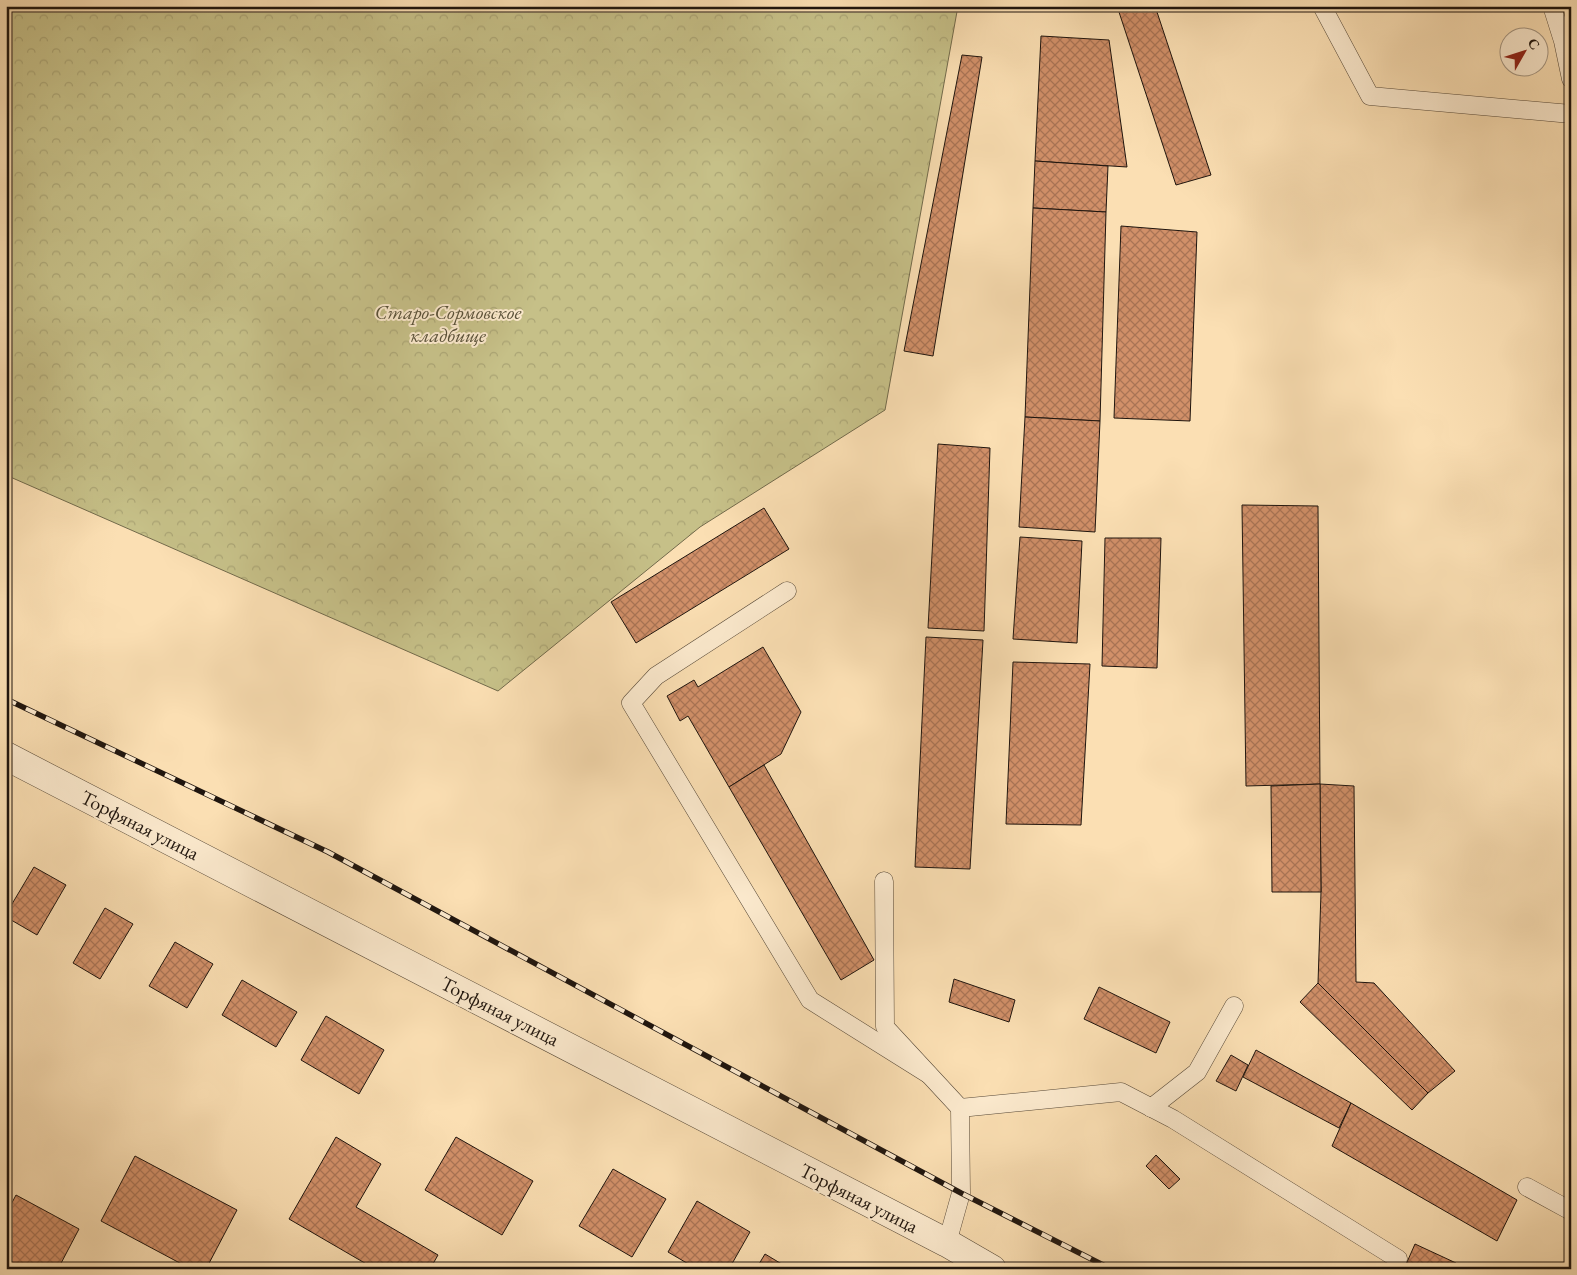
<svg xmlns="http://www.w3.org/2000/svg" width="1577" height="1275" viewBox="0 0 1577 1275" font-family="'EB Garamond',serif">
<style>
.forest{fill:url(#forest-crowns);stroke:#726a4b}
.building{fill:url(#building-cross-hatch);stroke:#1f150e}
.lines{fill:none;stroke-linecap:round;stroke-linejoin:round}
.service-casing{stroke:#564837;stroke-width:19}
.minor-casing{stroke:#564837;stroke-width:29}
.service{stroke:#fceace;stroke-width:18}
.minor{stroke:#fceace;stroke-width:28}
.rail-casing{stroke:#1f150e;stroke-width:5.5}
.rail{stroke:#fceace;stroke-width:4;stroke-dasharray:11;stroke-linecap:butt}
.labels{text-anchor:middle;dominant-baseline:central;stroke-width:4;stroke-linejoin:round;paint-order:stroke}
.park-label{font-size:20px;font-style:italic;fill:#595139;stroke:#fceace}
.street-label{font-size:20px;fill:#1f150e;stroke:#fceace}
</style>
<defs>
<pattern id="forest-crowns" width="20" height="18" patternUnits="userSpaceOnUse" patternTransform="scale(1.25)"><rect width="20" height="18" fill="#c6c088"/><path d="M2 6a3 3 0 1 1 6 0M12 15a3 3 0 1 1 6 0" fill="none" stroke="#aaa474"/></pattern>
<pattern id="building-cross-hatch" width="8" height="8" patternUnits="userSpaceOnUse" patternTransform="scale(1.25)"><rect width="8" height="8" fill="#d19069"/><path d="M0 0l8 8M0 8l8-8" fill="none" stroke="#a97455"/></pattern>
</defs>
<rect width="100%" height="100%" fill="#fbdfb3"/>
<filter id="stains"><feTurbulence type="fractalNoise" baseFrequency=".004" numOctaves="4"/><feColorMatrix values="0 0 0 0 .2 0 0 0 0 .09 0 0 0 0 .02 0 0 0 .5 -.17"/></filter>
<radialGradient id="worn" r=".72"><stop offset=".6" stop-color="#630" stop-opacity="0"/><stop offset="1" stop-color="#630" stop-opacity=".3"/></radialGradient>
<polygon class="forest" points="6,6 958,6 885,410 700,527 498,691 8,476 6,476"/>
<g class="building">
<polygon points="1117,6 1155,6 1211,175 1176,185"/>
<polygon points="1041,36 1109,40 1127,167 1035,161"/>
<polygon points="962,55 982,57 933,356 904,351"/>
<polygon points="1035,161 1108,166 1106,212 1033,208"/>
<polygon points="1033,208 1106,212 1100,421 1025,417"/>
<polygon points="1121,226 1197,232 1190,421 1114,418"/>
<polygon points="1025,417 1100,421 1095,532 1019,527"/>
<polygon points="938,444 990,448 984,631 928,628"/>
<polygon points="1242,505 1318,506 1320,784 1246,786"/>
<polygon points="764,508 789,549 636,643 611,602"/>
<polygon points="1020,537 1082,541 1077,643 1013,639"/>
<polygon points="1105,538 1161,538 1157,668 1102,666"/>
<polygon points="926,637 983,640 970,869 915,867"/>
<polygon points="763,647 801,712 781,754 729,787 688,716 680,721 667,696 694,680 698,687"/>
<polygon points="1013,662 1090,664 1081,825 1006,824"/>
<polygon points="764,765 874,960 841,980 729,787"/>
<polygon points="1320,784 1354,786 1356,982 1374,983 1455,1071 1428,1093 1318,983 1321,892"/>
<polygon points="1320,784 1321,892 1272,892 1271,786"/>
<polygon points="34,867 66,885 37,935 6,917 6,914"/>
<polygon points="105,908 133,924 100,979 73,963"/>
<polygon points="175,942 213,964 187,1008 149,986"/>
<polygon points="954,979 1015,1000 1009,1022 949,1002"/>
<polygon points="242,980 297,1012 276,1047 222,1015"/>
<polygon points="1318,983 1428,1093 1412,1110 1300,1002"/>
<polygon points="1099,987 1170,1022 1156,1053 1084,1019"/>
<polygon points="326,1016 384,1050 359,1094 301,1060"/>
<polygon points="1256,1050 1351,1103 1339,1128 1243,1077"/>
<polygon points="1231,1055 1248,1065 1236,1091 1216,1081"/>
<polygon points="1351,1103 1517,1200 1497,1241 1332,1146"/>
<polygon points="336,1137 381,1164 356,1207 438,1255 430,1269 375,1269 289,1219"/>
<polygon points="456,1137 533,1181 502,1235 425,1190"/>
<polygon points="1156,1155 1180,1179 1169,1189 1146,1166"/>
<polygon points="135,1156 237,1210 206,1269 191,1269 101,1221"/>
<polygon points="613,1169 666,1199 632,1257 579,1226"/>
<polygon points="16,1195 79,1229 58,1269 9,1269 6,1267 6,1214"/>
<polygon points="697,1201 750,1232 729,1269 697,1269 668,1252"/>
<polygon points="1415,1244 1456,1263 1453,1269 1404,1269"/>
<polygon points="765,1254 790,1269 756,1269"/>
</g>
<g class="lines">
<g class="service-casing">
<g id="service">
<polyline points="1322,6 1370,96 1571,114"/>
<polyline points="1552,6 1563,41 1571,79"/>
<polyline points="787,591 656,676 631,703 810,1000 928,1074"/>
<polyline points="884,881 885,1027 960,1108 961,1193 947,1243"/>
<polyline points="960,1108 1121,1092 1173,1119 1398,1259"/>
<polyline points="1151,1108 1197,1072 1234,1006"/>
<polyline points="1527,1187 1571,1211"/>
</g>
</g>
<g class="minor-casing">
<polyline id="minor" points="6,756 947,1243 992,1269"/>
</g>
<use href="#service" class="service"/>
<use href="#minor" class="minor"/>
<g class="rail-casing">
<polyline id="rail" points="6,699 328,852 961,1193 1111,1269"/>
</g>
<use href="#rail" class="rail"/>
</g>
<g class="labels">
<g class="park-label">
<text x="448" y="312">Старо-Сормовское<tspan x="448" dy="23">кладбище</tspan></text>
</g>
<g class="street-label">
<text transform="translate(140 825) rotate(27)">Торфяная улица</text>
<text transform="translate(500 1011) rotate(27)">Торфяная улица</text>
<text transform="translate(859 1198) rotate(27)">Торфяная улица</text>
</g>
</g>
<rect width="1577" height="1275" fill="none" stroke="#fbdfb3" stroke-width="25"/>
<rect x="8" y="8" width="1562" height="1260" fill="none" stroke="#1f150e" stroke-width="2.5"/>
<rect x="12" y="12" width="1552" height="1250" fill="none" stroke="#1f150e"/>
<g transform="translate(1524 52) rotate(51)"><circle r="24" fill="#fceace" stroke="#a49581"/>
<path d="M0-4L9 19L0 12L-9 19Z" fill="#8f2418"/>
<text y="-8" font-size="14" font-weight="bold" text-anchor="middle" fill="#1f150e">С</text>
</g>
<rect width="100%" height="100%" filter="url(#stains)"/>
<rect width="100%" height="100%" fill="url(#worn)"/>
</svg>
